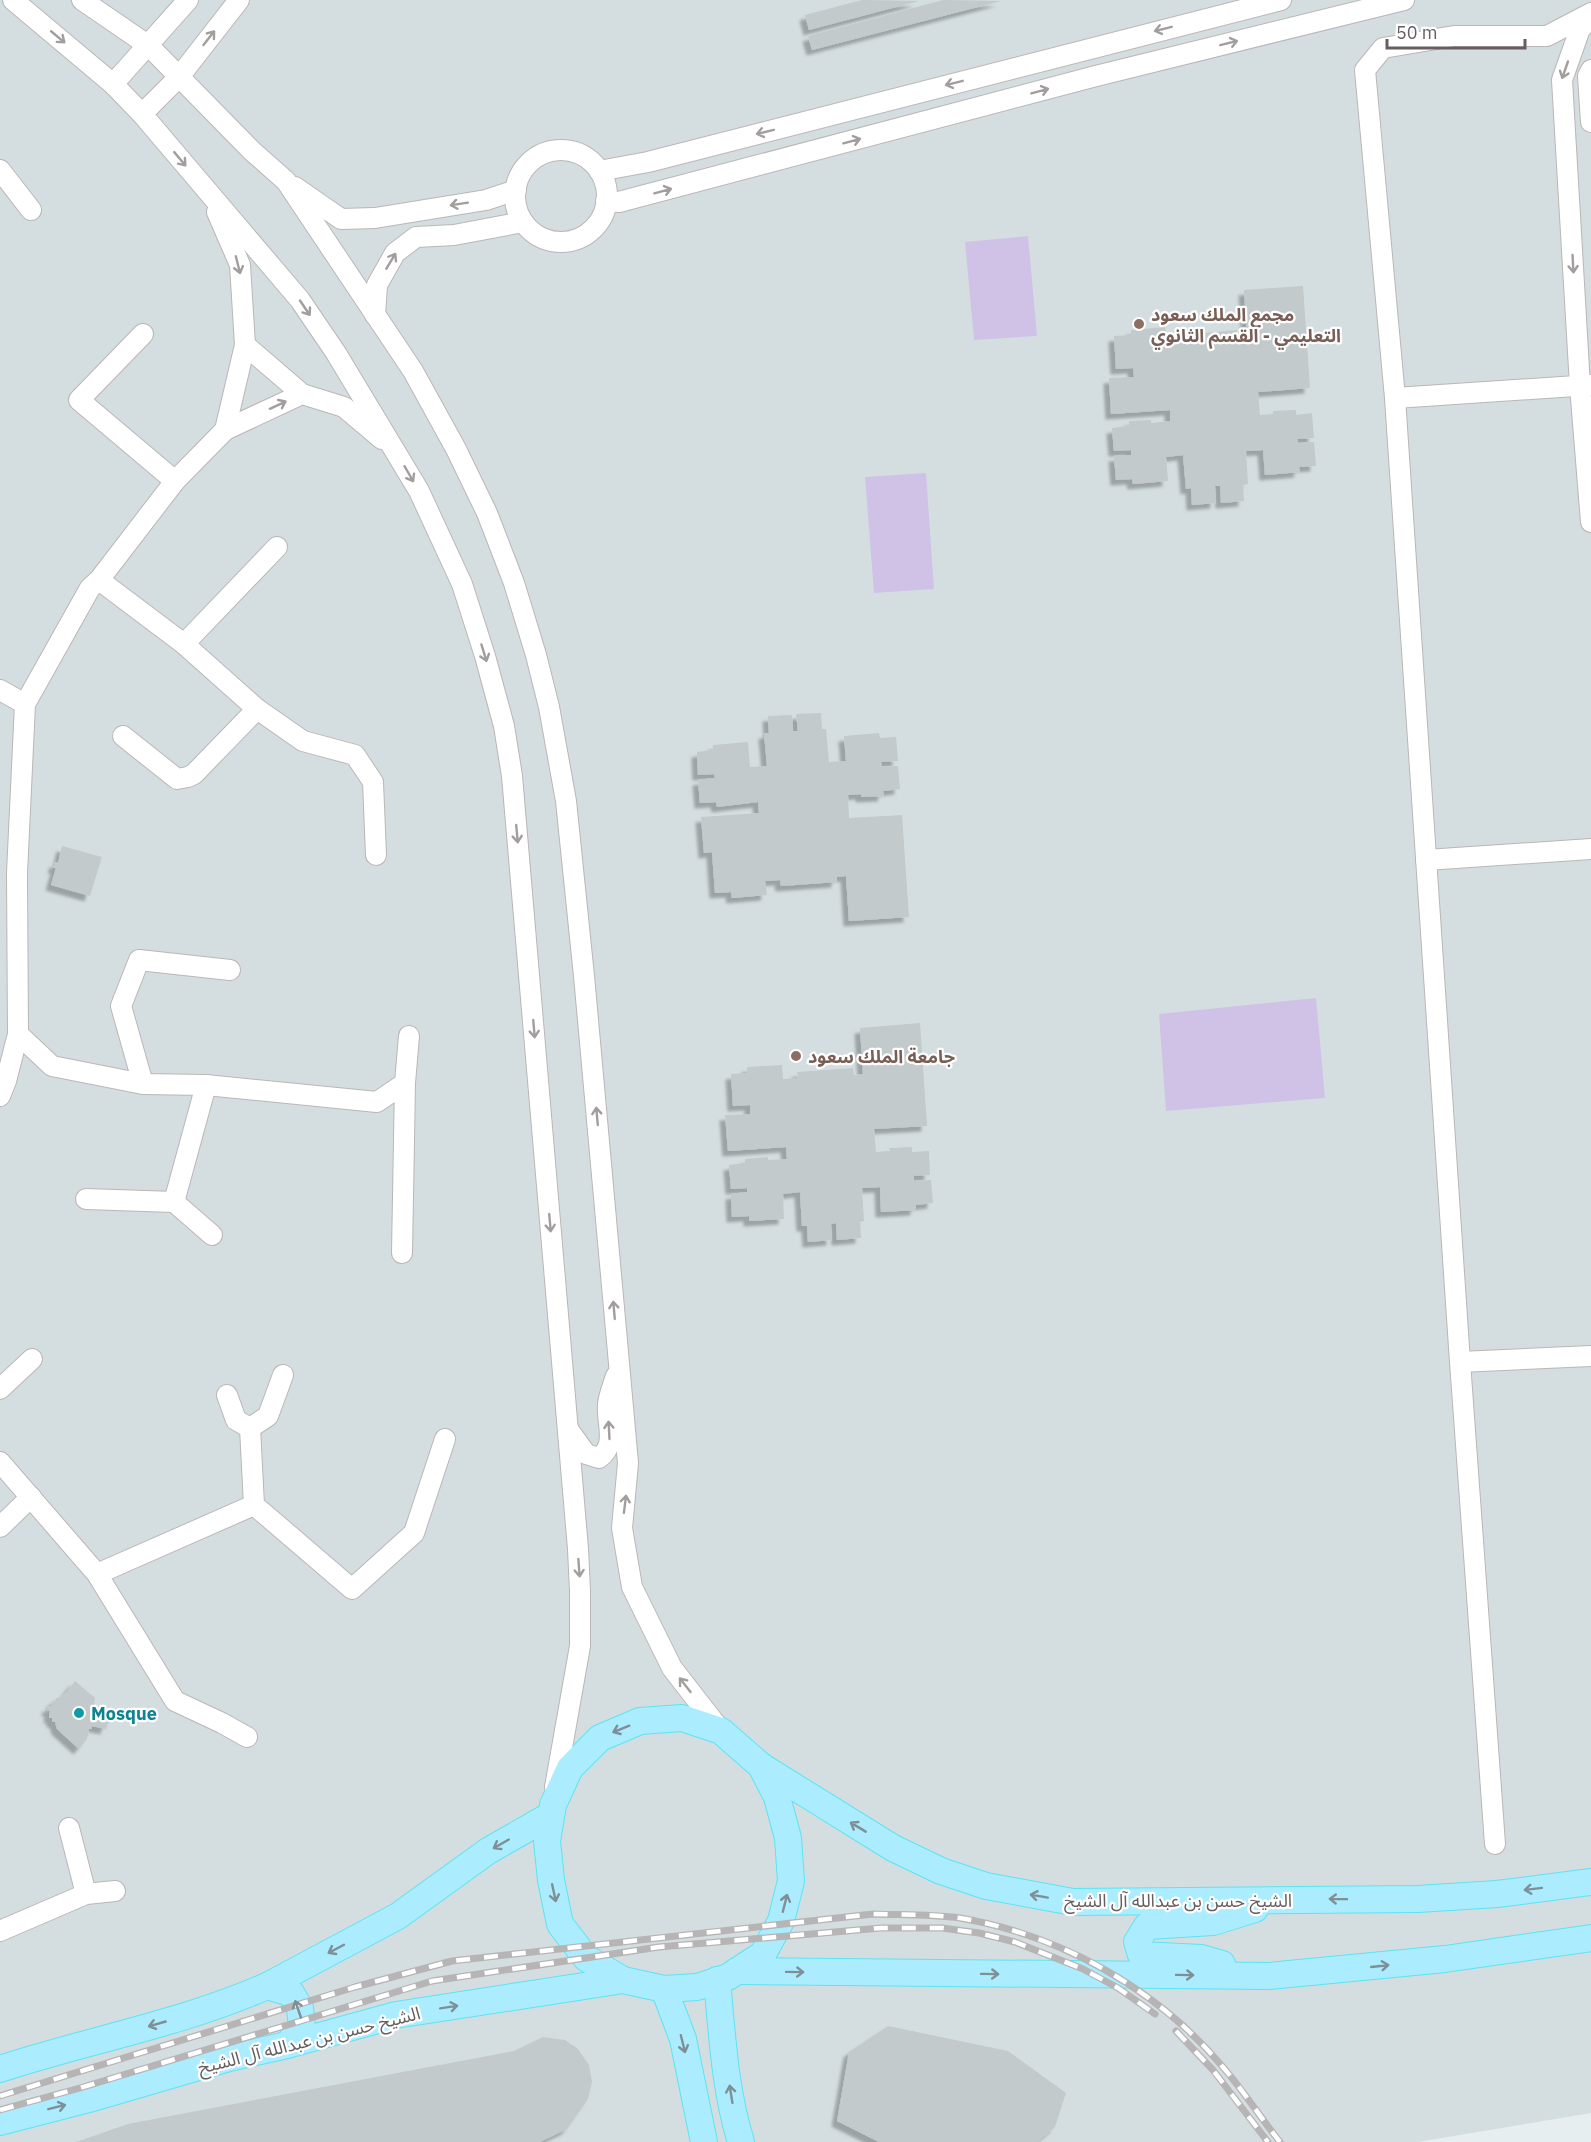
<svg xmlns="http://www.w3.org/2000/svg" width="1591" height="2142" viewBox="0 0 1591 2142" font-family="'IBM Plex Sans','Noto Sans Arabic',sans-serif">
<style>
.education{fill:#d4dee0}
.green{fill:#d0c2e7}
.building{fill:#c2cacb;filter:url(#shadow)}
.lines{fill:none;stroke-linecap:round;stroke-linejoin:round}
.minor-casing{stroke:#bcb6b6;stroke-width:22}
.major-casing{stroke:#5be4f3;stroke-width:28}
.minor{stroke:#fff;stroke-width:20}
.major{stroke:#abedff;stroke-width:26}
.rail-casing{stroke:#b6b4b4;stroke-width:7}
.rail{stroke:#fff;stroke-width:4.5;stroke-dasharray:14;stroke-linecap:butt}
.oneway{stroke:#a39e9e}
.oneway2{stroke:#7e8f96}
.education-dot{fill:#8d6e63;stroke:#fff;stroke-width:2}
.culture-dot{fill:#0f9aa8;stroke:#fff;stroke-width:2}
.labels{text-anchor:middle;dominant-baseline:central;stroke-width:4.5;stroke-linejoin:round;paint-order:stroke}
.education-label{font-size:18px;font-weight:bold;fill:#785e54;stroke:#fff;text-anchor:start}
.culture-label{font-size:18px;font-weight:bold;fill:#0d838f;stroke:#fff;text-anchor:start}
.street-label{font-size:18px;fill:#665d5e;stroke:#fff}
</style>
<defs>
<filter id="shadow"><feDropShadow dx="-5.5" dy="5.5" stdDeviation="1.5" flood-color="#0004"/></filter>
</defs>
<rect width="100%" height="100%" fill="#e6eef0"/>
<polygon class="education" points="0,0 1591,0 1591,2113 1418,2142 0,2142"/>
<g class="green">
<polygon points="1028,236 1037,336 974,340 965,242"/>
<polygon points="926,473 934,589 874,593 865,477"/>
<polygon points="1316,998 1325,1098 1166,1111 1159,1014"/>
</g>
<g class="building">
<polygon points="862,0 919,1 809,30 805,15"/>
<polygon points="943,0 1001,1 812,50 808,36"/>
<polygon points="1303,286 1310,388 1258,392 1260,415 1273,414 1273,411 1296,410 1296,415 1312,413 1314,438 1297,439 1298,443 1314,442 1316,466 1299,467 1300,472 1265,475 1263,450 1246,451 1248,484 1243,485 1244,501 1221,503 1220,486 1215,486 1216,503 1192,505 1191,488 1186,489 1183,455 1166,457 1168,481 1133,484 1132,479 1116,480 1114,456 1131,455 1131,450 1114,451 1112,428 1129,426 1129,421 1151,420 1151,423 1170,421 1170,410 1111,414 1109,378 1134,377 1133,368 1116,369 1114,336 1131,335 1131,330 1165,327 1167,341 1181,340 1181,335 1237,330 1238,336 1247,336 1244,290"/>
<polygon points="821,713 822,729 826,729 829,762 846,761 844,736 879,733 880,738 896,737 898,761 881,762 882,767 898,766 900,789 883,791 884,796 861,797 861,794 848,795 849,818 902,815 909,917 849,921 846,876 837,877 837,882 781,886 780,880 765,881 767,895 732,898 731,892 715,893 712,852 704,853 701,817 759,813 758,802 717,807 716,802 700,803 698,780 715,778 714,774 698,775 697,752 713,750 713,745 748,742 750,767 767,766 764,733 769,733 768,716 792,715 793,731 798,731 796,714"/>
<polygon points="62,846 102,857 90,896 51,885 56,868 53,868 55,862 58,863"/>
<polygon points="920,1023 927,1126 874,1129 876,1152 890,1151 889,1148 912,1147 912,1152 929,1151 930,1175 914,1176 914,1181 931,1180 933,1203 916,1205 916,1210 881,1212 880,1187 862,1188 864,1221 860,1222 861,1238 837,1240 836,1223 831,1224 832,1240 808,1242 807,1226 802,1226 800,1192 783,1194 784,1219 749,1221 749,1216 732,1217 731,1194 747,1192 747,1188 731,1189 729,1165 745,1163 745,1159 768,1157 768,1160 787,1159 786,1147 728,1151 725,1115 750,1114 750,1105 733,1106 731,1074 747,1073 747,1067 782,1065 783,1079 798,1078 797,1072 853,1068 854,1075 863,1074 860,1028"/>
<polygon points="75,1681 95,1698 94,1705 97,1705 96,1709 109,1711 108,1715 112,1721 107,1724 106,1729 92,1726 92,1729 89,1729 87,1739 79,1749 57,1729 55,1722 52,1722 52,1718 49,1718 50,1711 47,1711 48,1706 51,1707 53,1700 56,1701 56,1698 60,1698 60,1695 63,1696"/>
<polygon points="888,2026 1008,2051 1066,2093 1055,2127 1037,2142 879,2142 837,2121 849,2052"/>
<polygon points="543,2037 565,2040 578,2049 589,2065 592,2082 588,2099 567,2129 540,2142 76,2142 128,2124 514,2051"/>
</g>
<g class="lines">
<g class="minor-casing">
<g id="minor">
<polyline points="13,0 113,84 142,114 300,300 336,353 419,491 462,584 485,656 504,726 512,776 578,1549 580,1591 580,1646 555,1787"/>
<polyline points="82,0 149,46 252,151 286,181 413,371 456,449 487,513 514,583 536,655 549,707 566,801 584,976 628,1463 622,1528 632,1587 672,1668 721,1731"/>
<polyline points="1591,18 1580,29 1562,80 1580,386 1591,522"/>
<polyline points="1591,70 1588,76 1591,122"/>
<polyline points="113,84 188,0"/>
<polyline points="142,114 179,77 239,0"/>
<circle cx="561" cy="196" r="46"/>
<polyline points="0,170 31,210"/>
<polyline points="599,171 648,162 1281,0"/>
<polyline points="295,187 341,219 375,218 486,200 516,190"/>
<polyline points="606,201 619,202 1096,76 1404,0"/>
<polyline points="217,212 240,265 245,345 225,430"/>
<polyline points="375,315 377,285 395,253 416,237 454,235 523,222"/>
<polyline points="143,334 79,400 175,481"/>
<polyline points="245,345 302,394"/>
<polyline points="1395,398 1591,385"/>
<polyline points="99,580 184,644 257,709 303,741 355,755 373,782 376,855"/>
<polyline points="184,644 277,547"/>
<polyline points="0,690 25,704"/>
<polyline points="123,736 177,779 188,777 194,774 257,709"/>
<polyline points="1426,860 1591,849"/>
<polyline points="18,1034 52,1066 143,1084 206,1085 377,1102 405,1083 409,1036"/>
<polyline points="143,1084 121,1006 139,960 230,970"/>
<polyline points="0,1096 6,1081 18,1034 17,873 25,704 90,588 99,580 175,481 225,430 302,394 344,407 382,439"/>
<polyline points="86,1199 174,1202 212,1235"/>
<polyline points="174,1202 206,1085"/>
<polyline points="402,1253 405,1083"/>
<polyline points="1460,1362 1591,1356"/>
<polyline points="0,1389 32,1359"/>
<polyline points="227,1395 236,1420 250,1428"/>
<polyline points="250,1428 254,1505 352,1589 414,1533 445,1439"/>
<polyline points="250,1428 268,1416 283,1375"/>
<path d="M568 1429 586 1454 599 1458C618 1445 606 1422 608 1404 609 1395 613 1385 616 1376"/>
<polyline points="0,1462 97,1574 175,1701 222,1723 247,1737"/>
<polyline points="0,1527 31,1497"/>
<polyline points="97,1574 254,1505"/>
<polyline points="69,1828 86,1894"/>
<polyline points="1495,1844 1460,1362 1395,398 1365,70 1383,48 1454,36 1547,36 1591,13"/>
<polyline points="0,1931 86,1894 115,1891"/>
</g>
</g>
<g class="major-casing">
<g id="major">
<polyline points="761,1766 893,1848 941,1871 986,1886 1073,1902 1418,1899 1497,1894 1591,1882"/>
<polyline points="1222,1964 1201,1958 1141,1955 1137,1942 1147,1926 1213,1922 1255,1909"/>
<polyline points="737,1971 1269,1976 1445,1959 1591,1938"/>
<path d="M717 1980C722 2034 725 2091 741 2142"/>
<polyline points="267,1986 291,1993 300,2008 302,2027 287,2045"/>
<polyline points="664,1989 683,2039 704,2142"/>
<path d="M0 2069C88 2040 181 2024 267 1986L398 1916 488 1851 551 1815"/>
<polyline points="0,2122 89,2099 229,2058 287,2045 396,2015 623,1980 664,1989 697,1987 728,1977 763,1954 781,1921 791,1881 788,1838 777,1797 761,1766 721,1731 682,1718 640,1721 600,1738 570,1768 553,1805 547,1841 551,1880 560,1924 586,1958 623,1980"/>
</g>
</g>
<use href="#minor" class="minor"/>
<use href="#major" class="major"/>
<g class="rail-casing">
<g id="rail">
<polyline points="1176,2031 1213,2070 1268,2142"/>
<path d="M0 2096 355 1987 452 1961 873 1914C902 1915 931 1914 960 1918 1060 1935 1156 1988 1222 2066 1243 2090 1260 2117 1280 2142"/>
<polyline points="0,2110 80,2088 432,1981 659,1947 881,1928 942,1928 979,1933 1015,1942 1083,1969 1118,1988 1155,2014"/>
</g>
</g>
<use href="#rail" class="rail"/>
</g>
<defs><path id="oneway-shaft" d="M-6 0H5M1.5-3L5.5 0L1.5 3" fill="none" stroke-width="1.6" stroke-linecap="round" stroke-linejoin="round" transform="scale(1.5)"/></defs>
<g class="oneway">
<use href="#oneway-shaft" transform="translate(1163 29) rotate(166)"/>
<use href="#oneway-shaft" transform="translate(58 37) rotate(40)"/>
<use href="#oneway-shaft" transform="translate(209 38) rotate(-52)"/>
<use href="#oneway-shaft" transform="translate(1229 43) rotate(-14)"/>
<use href="#oneway-shaft" transform="translate(1565 70) rotate(109)"/>
<use href="#oneway-shaft" transform="translate(954 83) rotate(166)"/>
<use href="#oneway-shaft" transform="translate(1040 91) rotate(-15)"/>
<use href="#oneway-shaft" transform="translate(765 132) rotate(166)"/>
<use href="#oneway-shaft" transform="translate(852 141) rotate(-15)"/>
<use href="#oneway-shaft" transform="translate(180 159) rotate(50)"/>
<use href="#oneway-shaft" transform="translate(663 191) rotate(-15)"/>
<use href="#oneway-shaft" transform="translate(459 204) rotate(171)"/>
<use href="#oneway-shaft" transform="translate(391 261) rotate(-59)"/>
<use href="#oneway-shaft" transform="translate(1573 264) rotate(87)"/>
<use href="#oneway-shaft" transform="translate(238 265) rotate(76)"/>
<use href="#oneway-shaft" transform="translate(305 308) rotate(56)"/>
<use href="#oneway-shaft" transform="translate(278 405) rotate(-25)"/>
<use href="#oneway-shaft" transform="translate(409 474) rotate(60)"/>
<use href="#oneway-shaft" transform="translate(484 653) rotate(73)"/>
<use href="#oneway-shaft" transform="translate(517 834) rotate(85)"/>
<use href="#oneway-shaft" transform="translate(534 1029) rotate(85)"/>
<use href="#oneway-shaft" transform="translate(597 1116) rotate(-95)"/>
<use href="#oneway-shaft" transform="translate(550 1223) rotate(85)"/>
<use href="#oneway-shaft" transform="translate(614 1310) rotate(-95)"/>
<use href="#oneway-shaft" transform="translate(609 1430) rotate(-93)"/>
<use href="#oneway-shaft" transform="translate(625 1504) rotate(-83)"/>
<use href="#oneway-shaft" transform="translate(579 1568) rotate(86)"/>
<use href="#oneway-shaft" transform="translate(685 1685) rotate(-128)"/>
</g>
<g class="oneway2">
<use href="#oneway-shaft" transform="translate(621 1729) rotate(158)"/>
<use href="#oneway-shaft" transform="translate(858 1827) rotate(-149)"/>
<use href="#oneway-shaft" transform="translate(501 1844) rotate(150)"/>
<use href="#oneway-shaft" transform="translate(1533 1889) rotate(173)"/>
<use href="#oneway-shaft" transform="translate(554 1893) rotate(78)"/>
<use href="#oneway-shaft" transform="translate(1039 1896) rotate(-170)"/>
<use href="#oneway-shaft" transform="translate(1338 1899) rotate(-179)"/>
<use href="#oneway-shaft" transform="translate(785 1903) rotate(-76)"/>
<use href="#oneway-shaft" transform="translate(336 1949) rotate(152)"/>
<use href="#oneway-shaft" transform="translate(1380 1966) rotate(-6)"/>
<use href="#oneway-shaft" transform="translate(795 1972) rotate(1)"/>
<use href="#oneway-shaft" transform="translate(990 1974) rotate(1)"/>
<use href="#oneway-shaft" transform="translate(1185 1975) rotate(1)"/>
<use href="#oneway-shaft" transform="translate(449 2007) rotate(-9)"/>
<use href="#oneway-shaft" transform="translate(298 2009) rotate(-109)"/>
<use href="#oneway-shaft" transform="translate(157 2024) rotate(164)"/>
<use href="#oneway-shaft" transform="translate(683 2044) rotate(76)"/>
<use href="#oneway-shaft" transform="translate(731 2094) rotate(-99)"/>
<use href="#oneway-shaft" transform="translate(57 2107) rotate(-14)"/>
</g>
<g class="education-dot">
<circle cx="1139" cy="324" r="6"/>
<circle cx="796" cy="1056" r="6"/>
</g>
<circle class="culture-dot" cx="79" cy="1713" r="6"/>
<g class="labels">
<g class="education-label">
<text x="1151" y="314">مجمع الملك سعود<tspan x="1151" dy="21">التعليمي - القسم الثانوي</tspan></text>
<text x="808" y="1056">جامعة الملك سعود</text>
</g>
<g class="culture-label">
<text x="91" y="1713">Mosque</text>
</g>
<g class="street-label">
<text x="1178" y="1900">الشيخ حسن بن عبدالله آل الشيخ</text>
<text transform="translate(309 2040) rotate(-14)">الشيخ حسن بن عبدالله آل الشيخ</text>
</g>
</g>
<path d="M1387 39v9h138v-9" fill="none" stroke="#665d5e" stroke-width="3"/>
<text x="1396" y="39" font-size="18" fill="#665d5e" stroke="#ffffff" stroke-width="4.5" paint-order="stroke">50 m</text>
</svg>
